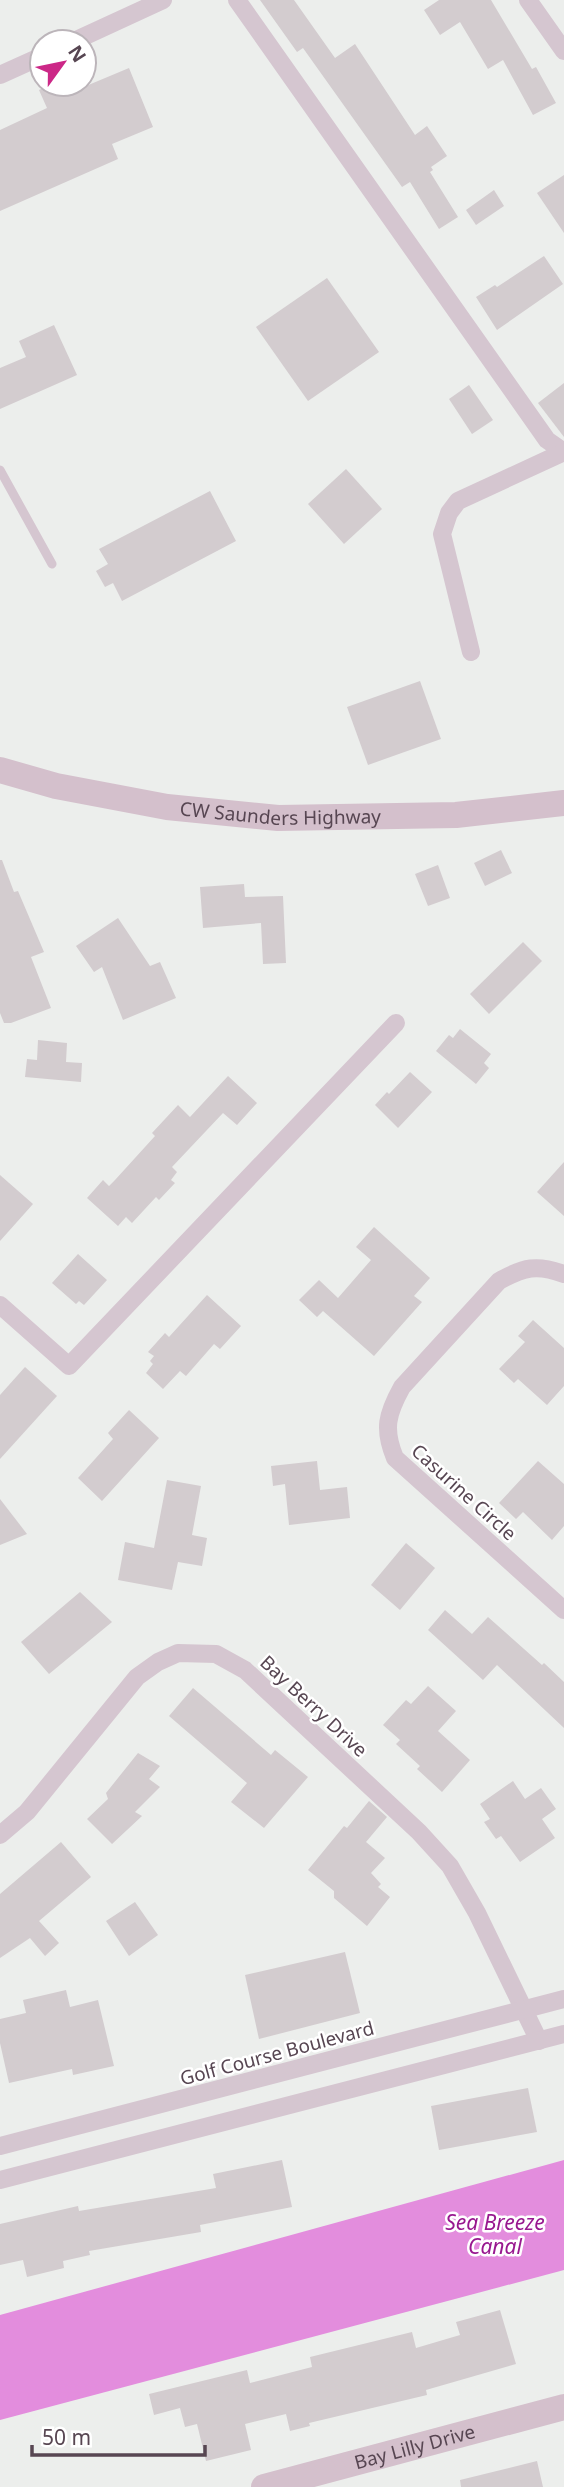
<svg xmlns="http://www.w3.org/2000/svg" width="564" height="2487" viewBox="0 0 564 2487" font-family="'Noto Sans',sans-serif">
<style>
.water{fill:#e38ddd}
.building{fill:#d3cccf}
.lines{fill:none;stroke-linecap:round;stroke-linejoin:round}
.service{stroke:#d5c6d0;stroke-width:9}
.minor{stroke:#d5c6d0;stroke-width:18}
.secondary{stroke:#d4c0cc;stroke-width:26}
.labels{text-anchor:middle;dominant-baseline:central;stroke-width:5;stroke-linejoin:round;paint-order:stroke}
.street-label{font-size:19px;fill:#574652;stroke:#fff}
.water-label{font-size:21px;font-style:italic;fill:#98188f;stroke:#fff}
</style>
<rect width="100%" height="100%" fill="#eceeec"/>
<polygon class="water" points="564,2160 564,2270 0,2420 0,2315"/>
<g class="building">
<polygon points="260,0 294,0 335,58 355,44 415,135 427,126 447,156 431,167 433,170 430,172 458,217 439,229 410,182 402,187 303,48 297,52"/>
<polygon points="439,0 491,0 532,69 536,67 556,103 533,115 503,60 488,69 460,22 440,35 424,10"/>
<polygon points="129,68 153,127 112,144 118,159 0,211 0,130 47,108 39,90 51,84 86,86"/>
<polygon points="564,175 564,233 537,193"/>
<polygon points="494,190 504,206 476,225 466,210"/>
<polygon points="544,256 563,284 497,330 476,297 495,285 497,287"/>
<polygon points="327,278 379,352 308,401 256,327"/>
<polygon points="54,325 77,375 0,409 0,368 26,357 19,341"/>
<polygon points="564,383 564,437 538,403"/>
<polygon points="469,385 493,420 472,434 449,399"/>
<polygon points="346,469 382,509 344,544 308,504"/>
<polygon points="210,491 236,541 122,601 113,583 105,587 96,571 108,564 99,549"/>
<polygon points="420,681 441,739 368,765 347,707"/>
<polygon points="501,850 512,873 485,886 474,863"/>
<polygon points="0,860 2,860 14,892 18,891 44,952 31,957 51,1008 11,1023 4,1023 0,1013"/>
<polygon points="438,865 450,898 428,906 415,874"/>
<polygon points="244,884 245,897 283,896 286,963 263,964 261,923 203,928 200,887"/>
<polygon points="118,918 150,966 160,962 176,998 123,1020 102,967 94,972 76,946"/>
<polygon points="523,942 542,961 489,1014 470,994"/>
<polygon points="460,1029 491,1054 484,1063 489,1068 476,1084 436,1051 449,1035 453,1038"/>
<polygon points="38,1040 67,1043 66,1062 82,1063 81,1082 25,1077 27,1059 37,1060"/>
<polygon points="410,1072 432,1092 398,1128 375,1105 387,1092 389,1094"/>
<polygon points="228,1076 257,1103 237,1125 223,1113 172,1167 177,1172 171,1180 175,1183 159,1200 156,1197 132,1223 126,1217 118,1226 87,1198 103,1180 109,1186 115,1180 155,1136 152,1133 178,1105 190,1117"/>
<polygon points="564,1162 564,1216 537,1192"/>
<polygon points="0,1175 33,1204 0,1241"/>
<polygon points="374,1227 430,1278 414,1296 422,1302 374,1356 323,1311 317,1317 299,1300 319,1280 338,1298 371,1260 356,1247"/>
<polygon points="78,1254 107,1280 84,1305 79,1301 76,1304 52,1283"/>
<polygon points="207,1295 241,1326 220,1349 214,1344 186,1376 180,1371 163,1389 146,1373 153,1364 150,1361 154,1356 148,1352 165,1333 169,1337"/>
<polygon points="533,1320 564,1348 564,1386 547,1405 518,1379 514,1383 499,1369 525,1342 518,1336"/>
<polygon points="25,1367 57,1396 0,1459 0,1395"/>
<polygon points="129,1410 159,1438 102,1501 78,1478 113,1439 108,1433"/>
<polygon points="317,1461 320,1490 347,1487 350,1518 289,1525 285,1484 273,1486 271,1466"/>
<polygon points="538,1461 564,1484 564,1526 552,1540 523,1512 516,1519 499,1503"/>
<polygon points="167,1480 201,1486 192,1535 207,1538 202,1566 178,1562 172,1590 118,1580 125,1542 154,1548"/>
<polygon points="0,1499 27,1534 0,1545"/>
<polygon points="406,1543 435,1568 400,1610 371,1585"/>
<polygon points="80,1592 112,1622 49,1674 21,1642"/>
<polygon points="445,1610 472,1634 488,1617 542,1665 544,1663 564,1682 564,1728 497,1665 483,1680 428,1630"/>
<polygon points="428,1686 456,1711 438,1731 470,1760 442,1792 417,1769 420,1766 396,1744 400,1740 383,1725 406,1700 411,1704"/>
<polygon points="193,1688 271,1755 275,1750 308,1777 264,1828 231,1802 247,1783 169,1716"/>
<polygon points="138,1753 160,1766 149,1779 160,1787 135,1812 142,1816 112,1844 87,1819 108,1799 106,1793"/>
<polygon points="513,1781 525,1799 541,1788 556,1809 542,1819 555,1838 520,1862 501,1836 496,1839 484,1822 490,1819 480,1804"/>
<polygon points="369,1801 387,1817 366,1842 385,1858 371,1873 381,1884 378,1887 390,1897 367,1926 334,1898 334,1891 308,1870 344,1826 347,1828"/>
<polygon points="61,1842 91,1877 39,1921 59,1943 45,1956 30,1938 0,1958 0,1894"/>
<polygon points="135,1902 158,1935 129,1956 106,1921"/>
<polygon points="345,1952 360,2013 259,2039 245,1975"/>
<polygon points="66,1990 70,2007 98,2000 114,2066 73,2075 72,2069 9,2083 0,2043 0,2019 26,2013 23,2000"/>
<polygon points="528,2088 537,2132 439,2150 431,2106"/>
<polygon points="282,2160 292,2207 200,2225 201,2232 89,2251 90,2255 63,2261 64,2268 27,2277 23,2260 0,2265 0,2224 78,2206 79,2211 216,2188 213,2174"/>
<polygon points="500,2310 516,2364 426,2390 427,2395 309,2423 310,2426 290,2431 286,2414 245,2424 251,2450 206,2461 197,2424 185,2427 180,2408 154,2415 149,2394 247,2370 250,2383 312,2367 310,2357 412,2332 416,2348 460,2335 456,2322"/>
<polygon points="537,2461 543,2487 461,2487 460,2480"/>
</g>
<g class="lines">
<polyline class="service" points="0,470 52,564"/>
<g class="minor">
<polyline points="237,0 547,440 564,452"/>
<polyline points="528,0 564,51"/>
<polyline points="72,42 163,0"/>
<polyline points="0,75 42,56"/>
<polyline points="471,652 442,534 449,513 458,501 564,452"/>
<path d="M564 1274C537 1264 524 1267 499 1281L402 1387C387 1414 383 1429 395 1458L564 1610"/>
<polyline points="0,1305 69,1366 396,1023"/>
<polyline points="0,1835 27,1812 137,1677 158,1662 178,1653 216,1654 245,1670 419,1832 450,1866 477,1913 539,2041"/>
<polyline points="0,2146 564,1999"/>
<polyline points="0,2180 564,2034"/>
</g>
<g class="secondary">
<path id="s1" d="M0 770 56 786 167 807 278 818 456 815 564 803"/>
<path id="s2" d="M264 2487 564 2407"/>
</g>
</g>
<g class="labels">
<g class="street-label">
<text stroke="none"><textPath href="#s1" startOffset="285">CW Saunders Highway</textPath></text>
<text transform="translate(464 1492) rotate(42)">Casurine Circle</text>
<text transform="translate(314 1706) rotate(43)">Bay Berry Drive</text>
<text transform="translate(277 2053) rotate(-15)">Golf Course Boulevard</text>
<text stroke="none"><textPath href="#s2" startOffset="156">Bay Lilly Drive</textPath></text>
</g>
<g class="water-label">
<text x="495" y="2222">Sea Breeze<tspan x="495" dy="24">Canal</tspan></text>
</g>
</g>
<g transform="translate(63 63) rotate(57)"><circle r="33" fill="#ffffff" stroke="#bcb5ba" stroke-width="2"/>
<path d="M0-5L12 26L0 18L-12 26Z" fill="#cc2887"/>
<text y="-10" font-size="19" font-weight="bold" text-anchor="middle" fill="#574652">N</text>
</g>
<path d="M32 2445v10h173v-10" fill="none" stroke="#574652" stroke-width="3.5"/>
<text x="42" y="2445" font-size="21" fill="#574652" stroke="#ffffff" stroke-width="5" paint-order="stroke">50 m</text>
</svg>
